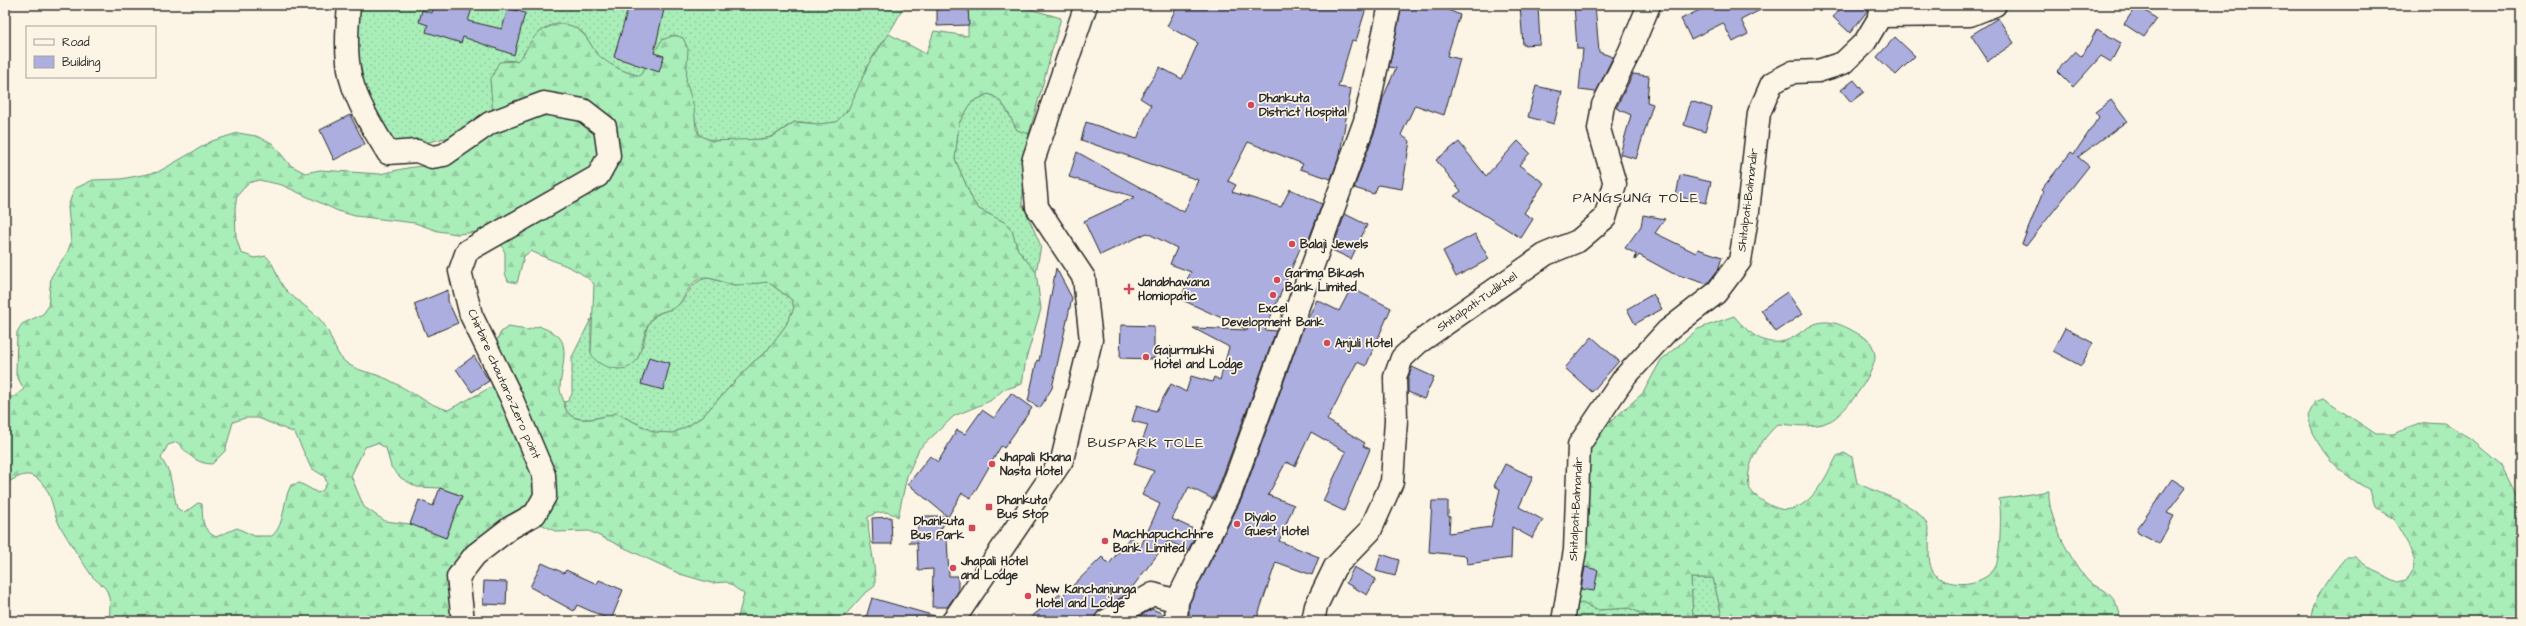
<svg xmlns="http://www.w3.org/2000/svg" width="2526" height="626" viewBox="0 0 2526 626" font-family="'Architects Daughter',sans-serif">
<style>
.grass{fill:url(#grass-dots);stroke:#6a8c72}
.forest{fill:url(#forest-firs);stroke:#6a8c72;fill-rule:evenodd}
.building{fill:#acaedf;stroke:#2b2b2b}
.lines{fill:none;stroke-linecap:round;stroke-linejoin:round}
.minor-casing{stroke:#2b2b2b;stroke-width:25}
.minor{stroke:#fcf5e5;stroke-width:22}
.poi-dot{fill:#d1495b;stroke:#fcf5e5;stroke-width:1.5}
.labels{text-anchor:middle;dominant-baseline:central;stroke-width:3.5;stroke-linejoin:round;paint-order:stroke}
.poi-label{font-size:12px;font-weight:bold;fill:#2b2b2b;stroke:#fcf5e5;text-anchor:start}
.street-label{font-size:12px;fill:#2b2b2b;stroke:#fcf5e5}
.quarter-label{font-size:14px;letter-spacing:1px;fill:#2b2b2b;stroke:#fcf5e5}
</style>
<defs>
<pattern id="grass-dots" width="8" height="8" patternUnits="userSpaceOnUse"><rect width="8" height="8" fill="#a9eeb9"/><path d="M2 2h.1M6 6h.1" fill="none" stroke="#92cc9f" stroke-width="1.8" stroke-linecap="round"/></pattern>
<pattern id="forest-firs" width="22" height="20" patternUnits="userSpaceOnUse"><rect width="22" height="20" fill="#a9eeb9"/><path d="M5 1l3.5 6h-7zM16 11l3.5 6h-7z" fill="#92cc9f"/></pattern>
</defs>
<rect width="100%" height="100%" fill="#fcf5e5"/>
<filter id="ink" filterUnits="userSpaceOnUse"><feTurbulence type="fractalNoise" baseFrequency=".025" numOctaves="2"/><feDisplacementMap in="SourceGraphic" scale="8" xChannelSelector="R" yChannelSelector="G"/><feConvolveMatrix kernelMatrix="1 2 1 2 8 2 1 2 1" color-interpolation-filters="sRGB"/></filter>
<g filter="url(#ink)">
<g class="grass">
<path d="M354 5H903C896 28 879 44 868 65 861 80 851 115 836 122 824 128 809 121 797 122 788 123 779 134 770 137 758 141 709 145 700 135 698 132 687 88 686 82 684 65 691 55 683 38L671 35 641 76C627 73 613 67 602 59 592 51 590 40 582 32 576 27 560 21 553 24 534 33 531 49 517 61L504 60 493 113 454 136 412 146 392 140 365 92 354 59Z"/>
<path d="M988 94C1003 98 1010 117 1017 130L1029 134 1022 203 1041 246 1036 272 1018 250 1012 231 1006 223 979 209 973 201 955 159 959 123 972 102Z"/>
<path d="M708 278 734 285 768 282 792 300 794 308 786 325 766 352 752 363 702 417 688 426 673 433 654 432 616 413C598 418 567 428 564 402L568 401 572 394V357L591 319V353L643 346C645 338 646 326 651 320 657 312 666 312 675 307 690 299 686 282 708 278Z"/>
<polygon points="1691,578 1713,578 1723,621 1693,621"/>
<polygon points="1582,603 1597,610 1629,608 1660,621 1571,621 1574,605"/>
</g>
<g class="forest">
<path d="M968 5H1016L1061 18 1029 134 1017 130C1010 117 1004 98 988 94L972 102 959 123 955 159 973 201 979 209 1006 223 1012 231 1018 250 1036 272 1041 309 1026 359 1022 384 1003 390 990 401 954 416 919 449 907 476 898 517C888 510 879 511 868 517 868 541 876 562 875 586L863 595 840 621H737L744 594 727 582 711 583 680 574 589 531 557 532 541 524 550 494 495 344 501 332 508 327 528 330 539 326C545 329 555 332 560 338 569 350 560 375 560 389 560 394 564 399 564 404 569 428 599 418 616 413L654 432 673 433 688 426 702 417 752 363 766 352 786 325 794 308 792 300 768 282C757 283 746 285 735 285 723 284 711 275 699 279 687 284 685 300 676 307 667 312 655 311 650 321 638 340 646 375 612 368 601 365 596 363 591 353L594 284C577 266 552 262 531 251L524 256 517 283 508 281 505 273V253L498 237 617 148 586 106 493 113 490 81 499 62 517 61C526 53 529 42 537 34 550 24 567 19 581 32 590 39 592 51 602 58 613 67 627 73 640 76L662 40 675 35 683 38 688 49 686 82 694 107 696 129 700 135 711 141 763 139 772 137 795 122 819 124 836 122 848 110 869 63 889 34 926 54 934 31 968 36Z"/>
<path d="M556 112 595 124 600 148 591 173 486 231 457 234 438 231 415 223 355 216 338 211 282 185 259 180 248 183 237 196 235 208 236 237 241 253 255 258 266 256C276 265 276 278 285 289 297 302 312 309 323 323 332 335 333 350 344 361 356 372 374 372 389 380 409 390 426 404 448 410L499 383 536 465V503L454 591 448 620 109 621C110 610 111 601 107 591 104 585 96 581 92 576 81 560 70 543 60 526 52 512 53 491 38 479 27 470 16 478 5 484V397H14L24 389 16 375 17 332 22 324 43 314 48 307 51 277 68 251 71 242 68 207 74 189 93 180 121 179 158 172 212 141 238 133 256 136 272 143 290 165 305 173 320 170 380 174 407 168 431 165 519 121ZM245 418H258L295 433 311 468 324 476 327 483 323 490 318 493 300 483 291 485C282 501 286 524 272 536H254L237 528 216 537C201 529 203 520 202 504L198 503 184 513 177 508 169 472 161 458 168 445 177 442C187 453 196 464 212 464L225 451 233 422ZM377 443 386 448 391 467 401 478 417 487 440 488 462 496 446 538 410 524 385 521 364 507 351 476 365 447Z"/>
<path d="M1734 316C1750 335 1769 351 1794 337 1801 332 1810 325 1818 323 1836 318 1854 332 1869 340 1872 345 1875 351 1875 357 1875 373 1844 415 1830 421 1814 429 1795 425 1778 424 1762 439 1745 463 1749 486 1750 495 1771 507 1780 509 1787 511 1797 508 1803 504 1818 494 1829 471 1837 456L1844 453 1852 457 1857 483C1877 493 1909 501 1923 518 1937 534 1920 565 1939 578 1955 588 1986 585 1996 566 2000 555 2002 511 1999 499L2049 491C2047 517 2071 561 2088 581 2092 585 2099 587 2104 590 2114 597 2121 609 2120 621H1723L1713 578H1691L1693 621H1659L1629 608 1597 610 1582 603 1574 605 1586 443 1643 393 1661 360 1698 329Z"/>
<path d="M2323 399 2376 434H2393L2425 422 2444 423 2473 440 2501 464 2521 503V621H2310C2313 597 2331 575 2346 557H2355L2372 570 2398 582 2406 580 2414 567 2412 551 2394 520 2375 506 2370 490C2340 474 2315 450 2308 416L2315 402Z"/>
</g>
<g class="building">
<polygon points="434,5 473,5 468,21 502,29 508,8 525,13 514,55 463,37 461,43 426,32 428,25 419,22 422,10 432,13"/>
<polygon points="629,5 665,5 654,53 664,56 659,72 614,57"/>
<polygon points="937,5 968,5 969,25 937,26"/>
<polygon points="1178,5 1367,5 1356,41 1352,40 1338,87 1351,89 1340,154 1331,179 1300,169 1303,164 1248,142 1228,181 1236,185 1232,192 1281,207 1290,189 1322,204 1309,239 1305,237 1265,330 1276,331 1218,489 1213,499 1189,487 1172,519 1198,531 1188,550 1168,541 1127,594 1099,610 1094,621 1026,621 1060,594 1062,596 1102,557 1109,564 1130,537 1141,546 1160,504 1142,495 1154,471 1134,464 1148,425 1132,421 1137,405 1156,411 1171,384 1186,392 1191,376 1212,382 1214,377 1220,380 1229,347 1193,328 1248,330 1180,299 1186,286 1184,285 1191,272 1170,264 1177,248 1147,233 1100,255 1084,221 1135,197 1069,177 1077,152 1184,212 1198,180 1081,140 1086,122 1137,139 1151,105 1140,98 1160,67 1182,79 1198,43 1167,26"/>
<polygon points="1402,5 1437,5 1460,15 1447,56 1460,59 1444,115 1415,105 1401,135 1410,141 1402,189 1378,185 1374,194 1354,188 1377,125 1383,98 1396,68 1389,67"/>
<polygon points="1520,5 1538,5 1540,44 1523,45"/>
<polygon points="1574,5 1595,5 1599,52 1613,57 1596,92 1579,90 1583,49 1577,49"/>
<polygon points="1710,5 1770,5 1741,20 1748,34 1733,42 1723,23 1691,39 1681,19"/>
<polygon points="1844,5 1872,5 1850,33 1833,17"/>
<polygon points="2137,5 2157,19 2144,37 2124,24"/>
<polygon points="1998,18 2014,43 1988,61 1971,35"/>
<polygon points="2097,29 2121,43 2111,62 2101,56 2073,87 2057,71 2075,51 2082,57"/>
<polygon points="1895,37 1915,56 1896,75 1877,57"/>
<polygon points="1633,74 1649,76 1647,102 1653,104 1636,159 1620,154 1631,115 1616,108"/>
<polygon points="1854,80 1864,92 1851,102 1841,90"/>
<polygon points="1536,86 1562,92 1554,124 1528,117"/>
<polygon points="2111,100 2127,121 2078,157 2089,166 2026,246 2022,244 2043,192 2041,190 2071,152 2074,154 2099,117 2095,112"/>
<polygon points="1691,101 1712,108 1705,132 1684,125"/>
<polygon points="350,115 365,144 334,160 320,130"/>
<polygon points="1518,141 1530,153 1519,165 1544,183 1524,213 1533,219 1521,238 1454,196 1461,191 1436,160 1459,142 1486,176"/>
<polygon points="1680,175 1711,182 1706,203 1676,196"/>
<polygon points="1345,214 1367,225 1351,259 1332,250"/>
<polygon points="1643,215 1665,219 1655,233 1696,253 1698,249 1722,257 1718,270 1707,284 1672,273 1639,255 1635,260 1636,254 1625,248 1641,226"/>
<polygon points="1475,234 1489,259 1456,277 1443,251"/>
<polygon points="1056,268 1072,298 1052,388 1040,408 1028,401 1037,360 1039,361"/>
<polygon points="1351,288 1391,308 1366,366 1357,362 1327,420 1365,443 1363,446 1370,449 1344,511 1323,501 1346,452 1311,432 1295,466 1286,462 1268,495 1294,505 1279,541 1319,557 1312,575 1276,562 1256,621 1189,621 1189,604 1242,498 1303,328 1317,300 1339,311"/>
<polygon points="448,290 448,301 458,323 427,336 414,304"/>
<polygon points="1787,292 1802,314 1776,332 1761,310"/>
<polygon points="1653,294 1662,309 1635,324 1627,309"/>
<polygon points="1121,325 1154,326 1154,359 1120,358"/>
<polygon points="2065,328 2093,343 2081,366 2053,351"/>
<polygon points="1592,337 1619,361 1592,392 1565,368"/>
<polygon points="474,356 489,381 472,392 456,369"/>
<polygon points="649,357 670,363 663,390 641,384"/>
<polygon points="1412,367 1434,377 1424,399 1408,392 1408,379"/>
<polygon points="1011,393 1032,408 1004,448 1001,446 971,498 962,493 935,539 947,539 949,576 958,576 958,592 947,607 932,607 933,569 918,570 917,543 909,543 925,516 947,516 908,484 930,456 938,462 957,430 965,434 982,410 994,418"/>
<polygon points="1505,464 1533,477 1519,507 1543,520 1532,538 1512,527 1511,558 1467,564 1466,556 1429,552 1432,501 1448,501 1448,516 1450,517 1449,533 1491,527 1500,489 1494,486"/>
<polygon points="2172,479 2186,488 2167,513 2174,516 2159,544 2138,533 2137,529"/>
<polygon points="440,488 462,496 446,538 410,524 419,500 433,506"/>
<polygon points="891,517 892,544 873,544 872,518"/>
<polygon points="1381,554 1399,560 1395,576 1376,571"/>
<polygon points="542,563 564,573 566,570 597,584 599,580 623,590 611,620 577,605 574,611 530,587"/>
<polygon points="1354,567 1376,579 1367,595 1346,583"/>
<polygon points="1585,567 1598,570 1594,591 1581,589"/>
<polygon points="484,581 507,582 506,605 483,604"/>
<polygon points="872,598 935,616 935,621 865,621"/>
<polygon points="1152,609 1164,614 1164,621 1131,621"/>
</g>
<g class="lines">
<g class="minor-casing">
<g id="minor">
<path d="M349 5C347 29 345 55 351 79 358 105 374 130 388 153L417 151 432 157 444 155 490 123 544 103 583 110 605 127 609 156 598 176 467 251 460 271 471 315 511 397 544 475 545 496 535 514 510 528 475 555 458 577 463 621"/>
<polyline points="1879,16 1970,15 1995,5"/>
<polyline points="953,621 1062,460 1091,340 1084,278 1037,207 1033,161 1086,5"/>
<polyline points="1106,621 1153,594 1177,601 1230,494 1365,121 1390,5"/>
<polyline points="1176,621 1177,601"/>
<polyline points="1313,621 1316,606 1335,567 1370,531 1392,482 1396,420 1395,377 1402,358 1418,343 1546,254 1578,241 1605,218 1615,184 1599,129 1603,105 1630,51 1649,5"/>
<polyline points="1563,621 1575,550 1579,445 1624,378 1667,331 1716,293 1740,261 1748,211 1759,113 1772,83 1793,72 1818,71 1843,63 1865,42 1887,5"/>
</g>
</g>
<use href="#minor" class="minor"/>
</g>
</g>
<g class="poi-dot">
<circle cx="1251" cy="105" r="4"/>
<circle cx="1292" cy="244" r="4"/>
<circle cx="1277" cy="280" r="4"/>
<path d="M1127 283h4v4h4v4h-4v4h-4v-4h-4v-4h4z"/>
<circle cx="1273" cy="295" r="4"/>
<circle cx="1327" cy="343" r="4"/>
<circle cx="1146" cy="357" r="4"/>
<circle cx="992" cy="464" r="4"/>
<rect x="985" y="503" width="8" height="8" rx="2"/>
<circle cx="1237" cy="524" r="4"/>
<rect x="968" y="524" width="8" height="8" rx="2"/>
<circle cx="1105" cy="541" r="4"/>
<circle cx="953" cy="568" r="4"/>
<circle cx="1028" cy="596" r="4"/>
</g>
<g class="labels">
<g class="poi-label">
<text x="1259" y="98">Dhankuta<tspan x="1259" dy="14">District Hospital</tspan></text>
<text x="1300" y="244">Balaji Jewels</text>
<text x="1285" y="273">Garima Bikash<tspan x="1285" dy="14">Bank Limited</tspan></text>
<text x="1138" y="282">Janabhawana<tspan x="1138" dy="14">Homiopatic</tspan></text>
<text x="1273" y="308" text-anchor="middle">Excel<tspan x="1273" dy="14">Development Bank</tspan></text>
<text x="1335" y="343">Anjuli Hotel</text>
<text x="1154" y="350">Gajurmukhi<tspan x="1154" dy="14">Hotel and Lodge</tspan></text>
<text x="1000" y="457">Jhapali Khana<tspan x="1000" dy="14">Nasta Hotel</tspan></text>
<text x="997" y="500">Dhankuta<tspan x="997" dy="14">Bus Stop</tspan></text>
<text x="1245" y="517">Diyalo<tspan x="1245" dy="14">Guest Hotel</tspan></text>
<text x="964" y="521" text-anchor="end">Dhankuta<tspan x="964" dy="14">Bus Park</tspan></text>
<text x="1113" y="534">Machhapuchchhre<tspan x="1113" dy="14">Bank Limited</tspan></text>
<text x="961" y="561">Jhapali Hotel<tspan x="961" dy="14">and Lodge</tspan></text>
<text x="1036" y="589">New Kanchanjunga<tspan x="1036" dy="14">Hotel and Lodge</tspan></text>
</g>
<g class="street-label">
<text transform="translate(1748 200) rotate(-83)">Shitalpati-Balmandir</text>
<text transform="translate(1477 302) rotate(-35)">Shitalpati-Tudikhel</text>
<text transform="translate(504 384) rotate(66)">Chirbire chautara-Zero point</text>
<text transform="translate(1576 509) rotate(-87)">Shitalpati-Balmandir</text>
</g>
<g class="quarter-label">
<text x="1636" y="198">PANGSUNG TOLE</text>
<text x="1146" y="443">BUSPARK TOLE</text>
</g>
</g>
<rect width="2526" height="626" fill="none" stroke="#fcf5e5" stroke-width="20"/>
<rect x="10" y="10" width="2506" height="606" fill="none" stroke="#2b2b2b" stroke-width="1.5" filter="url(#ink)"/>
<rect x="26" y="26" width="130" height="52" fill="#fcf5e5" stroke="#a8a49b"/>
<rect x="34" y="39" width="20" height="6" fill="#fcf5e5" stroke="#a8a49b"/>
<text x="62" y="46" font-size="12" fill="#2b2b2b">Road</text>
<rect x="34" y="56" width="20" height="12" fill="#acaedf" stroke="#a8a49b"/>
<text x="62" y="66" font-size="12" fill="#2b2b2b">Building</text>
</svg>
